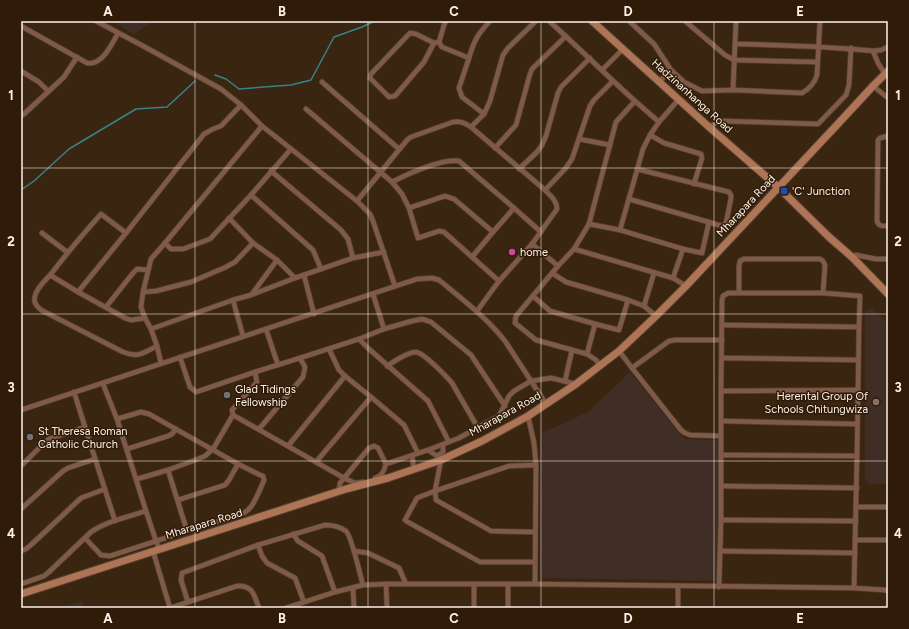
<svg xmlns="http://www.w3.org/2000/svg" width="909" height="629" viewBox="0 0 909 629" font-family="Figtree,sans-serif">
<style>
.education{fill:#3f2d26}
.medical{fill:#3f2d25}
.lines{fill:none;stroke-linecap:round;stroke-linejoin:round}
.stream{stroke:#37838a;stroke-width:1.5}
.street-casing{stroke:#55422f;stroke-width:6}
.secondary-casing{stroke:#55422f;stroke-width:9}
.street{stroke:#7f5a48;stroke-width:4.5}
.secondary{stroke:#ae7456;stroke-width:7}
.grid{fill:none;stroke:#fdf1e8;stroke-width:1;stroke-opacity:0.55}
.transit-dot{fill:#1a4fb4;stroke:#2f1b07;stroke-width:1.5}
.hotel-dot{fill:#d1479c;stroke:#2f1b07;stroke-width:1.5}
.worship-dot{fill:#6b7280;stroke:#2f1b07;stroke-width:1.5}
.education-dot{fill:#8d6e63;stroke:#2f1b07;stroke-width:1.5}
.labels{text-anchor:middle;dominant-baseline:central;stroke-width:3;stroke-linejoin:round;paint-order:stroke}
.street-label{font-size:11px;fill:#fdf1e8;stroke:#2f1b07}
.poi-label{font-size:11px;fill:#fdf1e8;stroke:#2f1b07;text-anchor:start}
.neatline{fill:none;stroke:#fdf1e8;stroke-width:1.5}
.grid-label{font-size:13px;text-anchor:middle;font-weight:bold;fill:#fdf1e8}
</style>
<rect width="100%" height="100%" fill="#3a2511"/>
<g class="education">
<polygon points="111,21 153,21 134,34"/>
<polygon points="872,308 888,323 888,484 869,484 865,480 865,310"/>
<polygon points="630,372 684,439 717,440 719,446 718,581 542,578 542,433 588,412"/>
</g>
<polygon class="medical" points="82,601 84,608 59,608"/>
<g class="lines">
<g class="stream">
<polyline points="215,75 226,79 239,89 291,85 311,80 334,37 362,27 375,21"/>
<polyline points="21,190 34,181 69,149 136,109 167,107 195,81"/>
</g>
<g class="street-casing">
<g id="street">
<polyline points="96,21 145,47 221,89 241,105 262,126 357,201 370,214 373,221 395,286"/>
<path d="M446 21 444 25 439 42 442 47 469 58C474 40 478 34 490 21"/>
<path d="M549 21C578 47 606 75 635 101"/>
<polyline points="629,21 654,44 671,70"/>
<polyline points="685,21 725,55 734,60 817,62"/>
<path d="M21 26 87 63C102 66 112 44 118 33"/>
<polyline points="434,43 424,62 395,96 389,97 370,78 371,74 410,33 416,34 434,43 439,42"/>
<path d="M735 44C781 45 827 46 873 51L878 63 885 74"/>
<polyline points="873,51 881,50 888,47"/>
<polyline points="469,58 459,88 462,97 484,114 471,127"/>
<polyline points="602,70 623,49"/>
<polyline points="21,71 39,82 48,91"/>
<polyline points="322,82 399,149"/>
<path d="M659 82 671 70 684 82 702 91 733 90 802 93C809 89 815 82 817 75L820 21"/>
<polyline points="873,86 888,98"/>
<polyline points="733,90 736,21"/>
<polyline points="306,109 392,182 402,194 409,208 418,238 439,231 444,232 499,281"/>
<polyline points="484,114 490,101 501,62 503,55 508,48 536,21"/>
<polyline points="21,116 24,114 64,77 77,57"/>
<polyline points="659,122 679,99"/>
<polyline points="709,127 719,121 723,121 818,124 846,95 849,85 851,48"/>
<polyline points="650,135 664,143 701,154 702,158 694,184"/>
<path d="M888 136 880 138 878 140 877 221C879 227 883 226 888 226"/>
<polyline points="579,139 610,145"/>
<polyline points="495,148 516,125 530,74 532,69 566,36"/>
<polyline points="519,169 537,152 542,145 546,136 558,93 561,87 590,58"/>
<polyline points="271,171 341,230 348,239 353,258"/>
<path d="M392 182C408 174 441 159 459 161L514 208"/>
<polyline points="545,190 565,169 572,159 590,106 594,100 613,81"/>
<polyline points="251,195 313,250 321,269"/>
<polyline points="629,199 722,226 726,223 731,198 731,195 729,192 637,169"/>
<path d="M357 201 407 140 411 137 453 122C461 121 465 123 471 127L545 190C551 196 557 201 557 209L532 244 499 281 477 311"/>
<polyline points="409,208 445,196 454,199 493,232 514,208 541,232"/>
<polyline points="229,218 253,243"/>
<polyline points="589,224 620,230"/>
<polyline points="42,233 67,252"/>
<polyline points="126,233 204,134 213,129 221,126 241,105"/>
<polyline points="165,243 171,249 183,249 210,239 251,195 291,149"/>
<polyline points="532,244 558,266"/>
<polyline points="574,249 673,278 686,286"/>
<polyline points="856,255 876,259 888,259"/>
<polyline points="472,257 493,232"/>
<polyline points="552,273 566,282 628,300 644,306 656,316"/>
<path d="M50 275 78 292 126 233 101 214C84 233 67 253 51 274 45 281 37 287 35 296 33 303 37 306 41 310L123 352C139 358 143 353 157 346"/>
<polyline points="304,275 314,314"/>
<polyline points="673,278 683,249"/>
<polyline points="78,292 125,318 131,320 145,318"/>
<polyline points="143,292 156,291 191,282 226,267 235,262 253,243 277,260 295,278"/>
<polyline points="739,293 739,266 740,261 744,259 820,259 823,261 825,265 823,293"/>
<polyline points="252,294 277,260"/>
<polyline points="373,294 384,329"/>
<polyline points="533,296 550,311 595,324 619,330 628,300"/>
<polyline points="233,300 243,336"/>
<polyline points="644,306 654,273"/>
<polyline points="106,307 133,273 137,269 148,270"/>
<polyline points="722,325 859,327"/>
<polyline points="151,329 233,300 251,295 295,278 353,258 384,252"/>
<polyline points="266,329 278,365"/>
<polyline points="359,339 369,349 428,401 449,442"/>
<polyline points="329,349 339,370 345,376 371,397 404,425 418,453"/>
<polyline points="619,351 632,368 681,430 685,433 690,435 721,436"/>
<polyline points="587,354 595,324"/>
<polyline points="180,357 190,387 196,392 255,372 300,358 359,339 384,329 412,321 422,319 431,322 471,355 505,406"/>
<polyline points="722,358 858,360"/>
<polyline points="161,363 157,346 151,329 145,318 141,307 143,292 151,259 165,243 262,126"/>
<path d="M387 366C395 361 407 352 416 352 424 353 447 377 452 383L478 428"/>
<polyline points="600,366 596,360 587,354 536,340 515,323 516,316 558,266 574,249 589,224 616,122 635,101 659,122 650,135 643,149 620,230 683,249 702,253 709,222"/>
<polyline points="632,368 669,341 675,340 722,340"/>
<polyline points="255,372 257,382 232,410 233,415 344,478 355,483 363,482"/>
<polyline points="565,381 572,350"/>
<polyline points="721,391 858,390"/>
<polyline points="74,392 85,427"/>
<path d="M21 410 417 279 432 278 439 280C462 299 486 317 505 341L546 404"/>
<polyline points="528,416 534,443 536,465 535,584"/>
<polyline points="721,421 857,424"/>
<polyline points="259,429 303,377 305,367 300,358"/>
<polyline points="288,446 345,376"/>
<polyline points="127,449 168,436 172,434 176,429"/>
<polyline points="428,450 437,456 441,460 435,491 436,500 491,531 535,532"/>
<polyline points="721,455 857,456"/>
<polyline points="412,456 414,469"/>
<polyline points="437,456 443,452 443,445"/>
<polyline points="316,462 371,397"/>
<polyline points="21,466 43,444 49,439 85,427 115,521"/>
<polyline points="168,470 187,531"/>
<path d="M375 478C383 476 384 470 386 464L428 450 459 438 499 416 509 396 514 391 531 381 551 378 576 384"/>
<polyline points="137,479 168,470 198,459 205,456 213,449 233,415"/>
<polyline points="721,486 857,488"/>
<polyline points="339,492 340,483 369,448 374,446 378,448 386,464"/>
<polyline points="178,500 225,485 229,480 238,464"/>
<polyline points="856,507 888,507"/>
<polyline points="21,509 63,471 68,468 95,459"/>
<polyline points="146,511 156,541 159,549"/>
<polyline points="721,520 856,521"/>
<polyline points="293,534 298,541 322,556 335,592"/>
<path d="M85 538 101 555 110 556 187 531 239 515C242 514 245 513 248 510 255 504 260 489 264 480L263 476 260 475 238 464 149 414 141 412 117 419"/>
<polyline points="855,540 888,540"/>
<polyline points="258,545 262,556 267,563 295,578 304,602"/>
<polyline points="21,551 26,549 32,544 81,498 105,489"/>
<polyline points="153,551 170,608"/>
<polyline points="354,551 368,553 399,568 406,584"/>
<polyline points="720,551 855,553"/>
<polyline points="535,562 480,562 406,521 405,520 417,498 435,491 509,466 536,465"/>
<path d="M21 584 44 576 49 572 91 532C107 521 128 517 146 511L117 419 103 384"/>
<polyline points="386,584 387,608"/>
<polyline points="678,586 678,608"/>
<polyline points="719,587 721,520 721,391 722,300 723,296 728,293 823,293 860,296 859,327 857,456 854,588"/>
<polyline points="353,588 354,608"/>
<path d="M188 602 181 580 182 573 258 545 325 525C333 525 339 526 346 531 352 537 360 575 363 585"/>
<path d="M170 608 237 586C253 585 254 595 259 608"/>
<polyline points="286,608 335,592 363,585 386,584 535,584 854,588 885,590 888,591"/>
<polyline points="474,608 474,584"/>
<polyline points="508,608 508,584"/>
</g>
</g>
<g class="secondary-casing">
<g id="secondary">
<polyline points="592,21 709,127 778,187 829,237 853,258 888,294"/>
<polyline points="21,594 346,489 388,478 441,460 482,441 528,416 576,384 619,351 656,316 686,286 835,127 873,86 888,71"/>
</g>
</g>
<use href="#street" class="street"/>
<use href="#secondary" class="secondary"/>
</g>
<path class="grid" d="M195 21V608M368 21V608M541 21V608M714 21V608M21 168H888M21 314H888M21 461H888"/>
<rect class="transit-dot" x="780" y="187" width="8" height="8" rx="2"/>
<circle class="hotel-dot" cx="512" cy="252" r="4"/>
<g class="worship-dot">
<circle cx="227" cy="395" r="4"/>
<circle cx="30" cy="437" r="4"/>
</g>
<circle class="education-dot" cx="876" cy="402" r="4"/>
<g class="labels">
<g class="street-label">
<text transform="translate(692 96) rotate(42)">Hadzinanhanga Road</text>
<text transform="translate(746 206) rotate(-47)">Mharapara Road</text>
<text transform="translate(505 414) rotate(-29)">Mharapara Road</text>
<text transform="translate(204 524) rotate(-17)">Mharapara Road</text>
</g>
<g class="poi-label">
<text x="792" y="191">'C' Junction</text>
<text x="520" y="252">home</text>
<text x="235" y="389">Glad Tidings<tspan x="235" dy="13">Fellowship</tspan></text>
<text x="868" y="396" text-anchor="end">Herental Group Of<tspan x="868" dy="13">Schools Chitungwiza</tspan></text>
<text x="38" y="431">St Theresa Roman<tspan x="38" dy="13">Catholic Church</tspan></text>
</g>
</g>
<rect width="909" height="629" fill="none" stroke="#2f1b07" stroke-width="44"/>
<rect x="22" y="22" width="865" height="585" class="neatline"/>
<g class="grid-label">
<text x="108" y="16">A</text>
<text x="282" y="16">B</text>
<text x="454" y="16">C</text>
<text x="628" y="16">D</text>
<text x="800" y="16">E</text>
<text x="11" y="100">1</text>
<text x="898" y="100">1</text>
<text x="11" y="246">2</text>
<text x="898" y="246">2</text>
<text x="11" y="392">3</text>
<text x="898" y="392">3</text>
<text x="11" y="538">4</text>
<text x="898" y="538">4</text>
<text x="108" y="623">A</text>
<text x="282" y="623">B</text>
<text x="454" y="623">C</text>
<text x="628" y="623">D</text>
<text x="800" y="623">E</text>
</g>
</svg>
